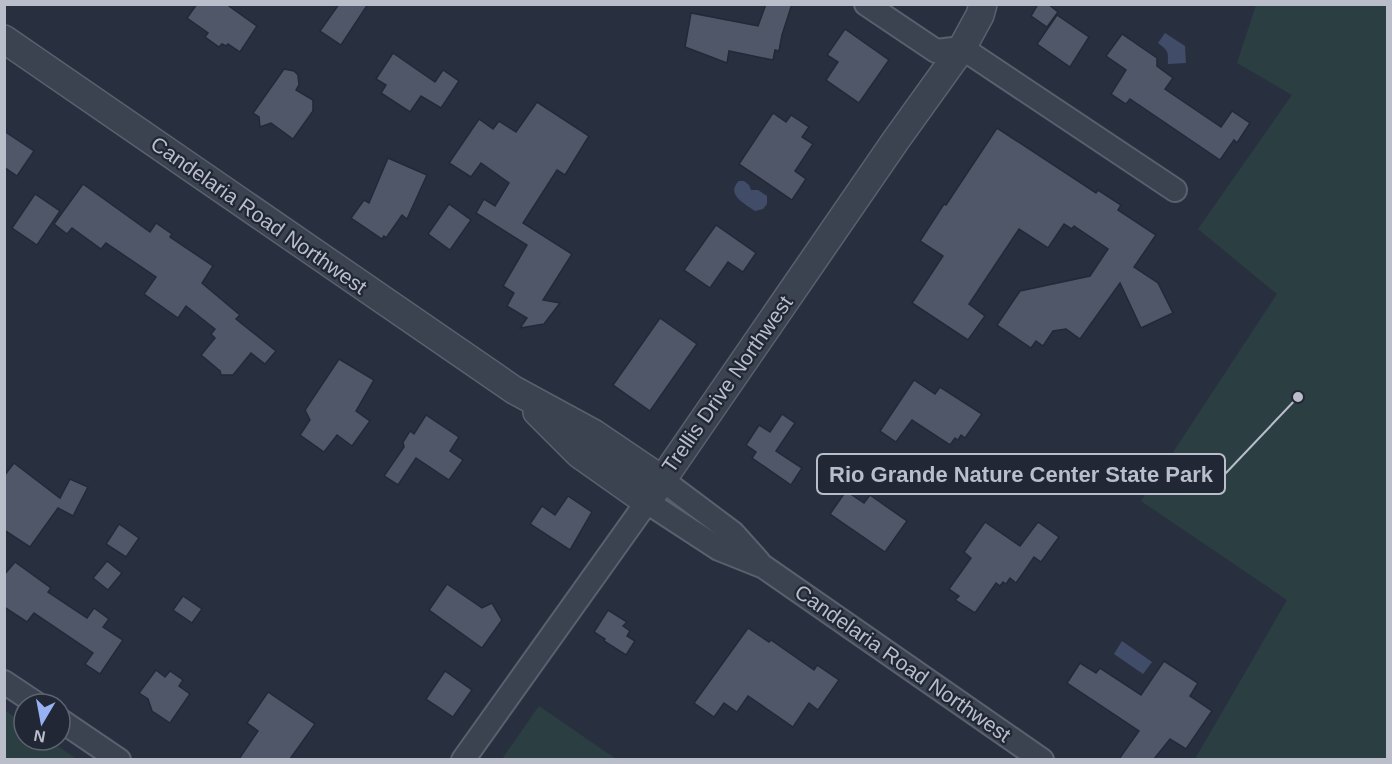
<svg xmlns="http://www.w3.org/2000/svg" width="1392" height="764" viewBox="0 0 1392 764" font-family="Arial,sans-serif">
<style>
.green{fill:#2b3e42}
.water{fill:#404c68}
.building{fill:#4f5769;stroke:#232937;stroke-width:1.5}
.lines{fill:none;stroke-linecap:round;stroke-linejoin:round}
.minor-casing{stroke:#5a606d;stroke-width:26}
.tertiary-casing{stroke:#5a606d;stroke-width:30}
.minor{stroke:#3c4350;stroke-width:22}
.tertiary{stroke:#3c4350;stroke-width:27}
.labels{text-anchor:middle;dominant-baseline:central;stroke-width:4.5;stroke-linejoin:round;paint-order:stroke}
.street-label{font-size:21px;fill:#b9beca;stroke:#212735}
.leader{fill:none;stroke:#b9beca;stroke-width:2}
.callout-dot{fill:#b9beca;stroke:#212735;stroke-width:2}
.callout{fill:#212735;stroke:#b9beca;stroke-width:2}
.callout-label{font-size:22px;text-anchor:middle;font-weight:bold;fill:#b9beca}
</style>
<rect width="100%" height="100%" fill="#283040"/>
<g class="green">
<polygon points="1256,5 1387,5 1387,759 1195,759 1287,600 1141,501 1277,294 1198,229 1292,95 1237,63"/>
<polygon points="539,706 616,759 502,759"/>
<polygon points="4,710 24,723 24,740 48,740 77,759 5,759"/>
</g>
<g class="water">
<path d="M1165 33 1185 46 1186 63 1168 64C1168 52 1169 51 1158 43Z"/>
<path d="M739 181H744L749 185 751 190H758L767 196V204L763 209 755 211C745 204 725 194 739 181Z"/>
<polygon points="1122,641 1152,662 1143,674 1114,654"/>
</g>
<g class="building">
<polygon points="197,4 226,4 257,26 240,52 228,44 226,46 222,44 219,47 205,37 208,33 187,18"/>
<polygon points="339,4 368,4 341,45 320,31"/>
<polygon points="766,4 792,4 782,35 779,51 775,50 773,60 729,51 727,63 685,47 691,13 758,26"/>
<polygon points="1038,4 1048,4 1058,12 1047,27 1031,16"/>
<polygon points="1057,15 1089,37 1070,67 1037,44"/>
<polygon points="845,29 889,60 859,103 826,80 838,62 827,55"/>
<polygon points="1122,34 1157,58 1157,66 1173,78 1165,89 1221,127 1232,111 1250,123 1237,143 1234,140 1220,160 1130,99 1126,104 1111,94 1126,70 1106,56"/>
<polygon points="393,53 435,82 443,70 459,81 441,108 421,96 410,112 381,93 386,85 376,79"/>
<polygon points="284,69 294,71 298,75 299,85 296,90 313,100 313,111 293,139 271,123 260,127 259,117 253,113"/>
<polygon points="537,102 589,136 565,175 557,170 523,223 572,254 543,300 560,303 544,324 520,328 527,318 507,306 514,293 503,286 527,245 476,213 484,199 495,206 509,183 481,163 471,177 449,163 479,119 493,129 499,121 516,132"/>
<polygon points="773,113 786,122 791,115 809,127 802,137 813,144 795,171 806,179 792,200 739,164"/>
<polygon points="997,128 1096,193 1098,190 1121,205 1118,210 1156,235 1134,267 1158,283 1173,313 1141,328 1120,283 1080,339 1066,329 1053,331 1043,346 1036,341 1031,348 997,325 1020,291 1090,276 1108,249 1074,226 1072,229 1064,224 1048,248 1019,229 969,304 985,316 968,340 912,303 943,256 920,241 944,204 946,205"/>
<polygon points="4,131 34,151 17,176 4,167"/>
<polygon points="388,158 427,175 407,219 402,215 386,238 384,236 382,239 351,218 364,200 369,203"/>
<polygon points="83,184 150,232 156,223 172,234 170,237 213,266 202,283 240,315 236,319 276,351 265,364 251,353 233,375 221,375 220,371 201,355 215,338 211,334 215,329 186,306 178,318 144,294 156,277 106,243 101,249 72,228 67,234 54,224"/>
<polygon points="35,194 60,211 37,245 12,228"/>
<polygon points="449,204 471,220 450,250 428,234"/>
<polygon points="716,225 756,253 743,272 728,262 710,288 684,270"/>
<polygon points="660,318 697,344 650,411 613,385"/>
<polygon points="339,359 374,380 356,411 370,421 352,446 337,435 324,452 300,435 310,420 305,410"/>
<polygon points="914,380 935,394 940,387 982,414 965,438 961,435 958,440 955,438 950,445 912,420 896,442 880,431"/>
<polygon points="782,414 795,423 776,451 802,468 791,485 752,458 756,452 746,445 759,425 770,432"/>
<polygon points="426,415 459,437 450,451 463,460 449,480 416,458 398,485 384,476 404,447 403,442 410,431 414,434"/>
<polygon points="14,463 60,498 70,479 88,487 73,516 58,508 30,547 4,530 4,476"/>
<polygon points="846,491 864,503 870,495 907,521 885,552 830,514"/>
<polygon points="568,496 592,512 570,550 530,524 542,506 555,515"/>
<polygon points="985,522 1020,546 1038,522 1059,537 1041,562 1034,557 1016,583 1010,578 1006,584 1003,582 1000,586 996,583 975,613 955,600 959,596 949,589 971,558 964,552"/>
<polygon points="119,524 139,538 126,557 106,544"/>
<polygon points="107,561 122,573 108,590 93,578"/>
<polygon points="15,562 51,588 48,592 87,618 94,608 109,619 103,627 123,640 100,674 85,664 93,653 34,613 27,622 4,607 4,575"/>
<polygon points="447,584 482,608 492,603 502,620 482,648 429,610"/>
<polygon points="183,596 202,609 192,623 173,610"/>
<polygon points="608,610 627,622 623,626 630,631 627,636 635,641 626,655 604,641 605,639 594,632"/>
<polygon points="748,628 769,642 771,640 814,670 817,665 839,680 818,710 809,703 793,727 748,696 737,712 724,703 714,717 694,703"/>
<polygon points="1164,661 1198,683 1190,696 1212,711 1186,749 1170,739 1154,759 1119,759 1139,731 1067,683 1080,663 1096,673 1100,668 1141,695"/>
<polygon points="156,670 165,677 170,671 183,680 179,686 190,694 170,723 152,711 148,699 139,693"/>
<polygon points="445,671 472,690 453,717 426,699"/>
<polygon points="268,692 315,724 290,759 239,759 258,731 247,723"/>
</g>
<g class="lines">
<g class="minor-casing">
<g id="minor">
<polyline points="866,4 936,51 962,48 1175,190"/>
<polyline points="661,479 733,533 759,562"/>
<polyline points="4,682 37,704"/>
<polyline points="60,720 119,760"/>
<polyline points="463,760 647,502 719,549 764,567 1042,760"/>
</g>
</g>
<g class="tertiary-casing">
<g id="tertiary">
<polyline points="4,39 514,390 593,433 661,479"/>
<polyline points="537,412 579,454 647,502 896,140 962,48 980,15 983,4"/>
</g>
</g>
<use href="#minor" class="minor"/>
<use href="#tertiary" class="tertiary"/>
</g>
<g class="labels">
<g class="street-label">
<text transform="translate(259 215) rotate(35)">Candelaria Road Northwest</text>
<text transform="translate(727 384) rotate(-55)">Trellis Drive Northwest</text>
<text transform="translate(903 663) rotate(35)">Candelaria Road Northwest</text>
</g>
</g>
<path class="leader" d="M1298 397L1225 474"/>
<circle class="callout-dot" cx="1298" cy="397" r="6"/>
<rect class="callout" x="817" y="454" width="408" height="40" rx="6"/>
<g class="callout-label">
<text x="1021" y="482">Rio Grande Nature Center State Park</text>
</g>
<rect width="1392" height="764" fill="none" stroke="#b9beca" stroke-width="12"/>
<g transform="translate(42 722) rotate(190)"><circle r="28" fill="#212735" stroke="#5e6371" stroke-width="1.5"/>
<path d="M0-4.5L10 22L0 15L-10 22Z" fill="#98b1f1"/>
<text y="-9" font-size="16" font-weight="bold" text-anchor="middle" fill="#b9beca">N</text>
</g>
</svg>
